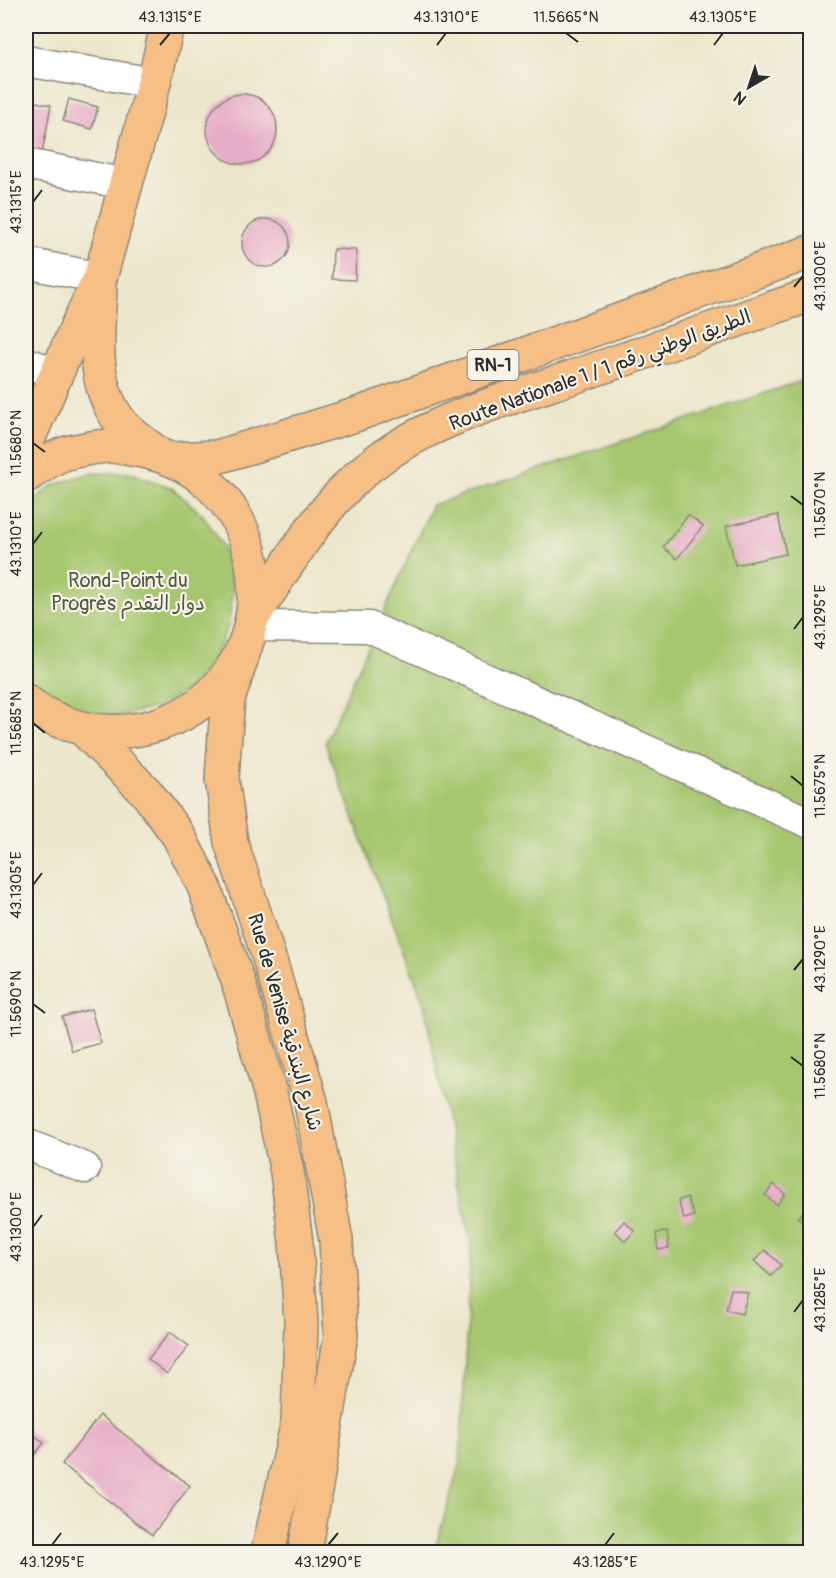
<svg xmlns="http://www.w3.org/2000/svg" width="836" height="1578" viewBox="0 0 836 1578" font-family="Pangolin,'Playpen Sans Arabic',sans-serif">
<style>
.green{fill:#a6c770;stroke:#68794e;stroke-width:1.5}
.building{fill:#e7adc8}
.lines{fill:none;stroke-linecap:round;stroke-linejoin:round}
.minor-casing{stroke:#8c887b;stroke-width:33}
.major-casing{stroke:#8c887b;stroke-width:36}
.highway-casing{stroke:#8c887b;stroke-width:36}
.minor{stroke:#fff;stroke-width:30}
.major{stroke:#f5bf86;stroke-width:33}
.highway{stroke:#f5bf86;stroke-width:33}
.ticks{fill:none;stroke:#2b2b2b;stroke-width:2}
.labels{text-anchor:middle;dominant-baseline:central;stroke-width:4.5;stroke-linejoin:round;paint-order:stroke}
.shield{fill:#f7f3e8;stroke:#686764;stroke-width:1.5}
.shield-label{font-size:18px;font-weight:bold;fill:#2b2b2b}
.street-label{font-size:20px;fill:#2b2b2b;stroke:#f7f3e8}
.park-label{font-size:20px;fill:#505a40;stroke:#f7f3e8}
.neatline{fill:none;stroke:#2b2b2b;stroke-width:2}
.ticks-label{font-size:15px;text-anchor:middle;fill:#2b2b2b}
</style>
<rect width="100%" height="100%" fill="#f7f3e8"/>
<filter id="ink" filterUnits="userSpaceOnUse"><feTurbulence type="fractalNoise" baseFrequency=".0167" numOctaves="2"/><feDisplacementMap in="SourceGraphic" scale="12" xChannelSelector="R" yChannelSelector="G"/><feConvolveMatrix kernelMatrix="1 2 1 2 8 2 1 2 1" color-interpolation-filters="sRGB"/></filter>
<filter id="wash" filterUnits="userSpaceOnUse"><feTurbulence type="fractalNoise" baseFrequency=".008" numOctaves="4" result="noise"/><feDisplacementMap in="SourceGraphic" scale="24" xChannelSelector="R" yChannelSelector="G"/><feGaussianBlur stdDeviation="1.35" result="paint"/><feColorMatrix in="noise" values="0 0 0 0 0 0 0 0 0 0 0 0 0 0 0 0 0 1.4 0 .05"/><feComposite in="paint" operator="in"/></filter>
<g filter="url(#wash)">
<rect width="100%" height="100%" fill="#ece6cb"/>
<g class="green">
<polygon points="810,378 810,1552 434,1552 460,1463 471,1246 424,1004 325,743 432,505"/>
<polygon points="90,473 132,473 172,488 203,515 224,548 233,585 229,624 214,659 188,689 155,708 117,716 78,711 43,695 26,678 26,507 51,486"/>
</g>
<g id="blocks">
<g class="building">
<circle cx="242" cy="129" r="35"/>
<polygon points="69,99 98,107 92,129 63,121"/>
<polygon points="26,100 51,105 42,154 26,151"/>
<circle cx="266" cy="243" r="24"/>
<polygon points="333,249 356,250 355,280 332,279"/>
<polygon points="688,515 703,526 677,559 663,547"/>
<polygon points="778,515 786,554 735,565 726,526"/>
<polygon points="91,1009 101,1043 72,1051 62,1017"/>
<polygon points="774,1184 785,1194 777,1205 765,1195"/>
<polygon points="687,1197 694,1216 684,1219 678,1201"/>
<polygon points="810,1203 810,1229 798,1218"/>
<polygon points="624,1221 635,1231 625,1241 615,1231"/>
<polygon points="667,1232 669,1248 658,1250 656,1233"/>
<polygon points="765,1250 781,1265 771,1276 754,1261"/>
<polygon points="731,1289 748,1293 742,1314 726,1310"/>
<polygon points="170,1332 189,1346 167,1374 148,1359"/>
<polygon points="100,1415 190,1486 152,1535 62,1464"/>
<polygon points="26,1428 44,1443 26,1465"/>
<polygon points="26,1540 41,1552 26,1552"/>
</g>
</g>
</g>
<g filter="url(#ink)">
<use href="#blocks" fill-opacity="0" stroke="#8c887b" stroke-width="1.5"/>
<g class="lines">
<g class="minor-casing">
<g id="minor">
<polyline points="26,61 154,83"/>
<polyline points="26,164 126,184"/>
<polyline points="26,263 100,278"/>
<polyline points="26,363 57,373"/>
<polyline points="251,626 369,627 810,823"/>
<polyline points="26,1144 85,1168"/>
</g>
</g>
<g class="major-casing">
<g id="major">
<path d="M100 292C97 338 91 389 124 426 133 436 146 444 157 453"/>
<polyline points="26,444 78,324 100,278 154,83 167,26"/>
<path d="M26 476C37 469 49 460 61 455 71 451 99 446 110 446 119 446 128 449 137 450 288 475 296 693 145 728 103 737 59 728 26 701"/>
<polyline points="248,638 228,700 225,734 222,779 231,842 271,964 311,1102 336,1240 341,1335 305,1552"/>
<polyline points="83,729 147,793 178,835 203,884 238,981 270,1093 287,1172 296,1243 301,1323 298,1422 268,1552"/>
</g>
</g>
<g class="highway-casing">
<g id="highway">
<polyline points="172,459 217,457 355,415 810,252"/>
<path d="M254 615C291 560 326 496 382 457 439 417 513 397 579 375 656 349 733 322 810 295"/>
</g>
</g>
<use href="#minor" class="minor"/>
<use href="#major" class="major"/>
<use href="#highway" class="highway"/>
</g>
</g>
<path class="ticks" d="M566 33 578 42M160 45 170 33M437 45 446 33M714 45 723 33M33 202 42 190M794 287 803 276M33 443 45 452M791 496 803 505M33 544 42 532M794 629 803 617M33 723 45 733M791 776 803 786M33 885 42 873M794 970 803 959M33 1004 45 1013M791 1057 803 1066M33 1227 42 1215M794 1312 803 1300M52 1545 61 1533M328 1545 338 1533M605 1545 614 1533"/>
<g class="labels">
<rect class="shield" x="467.5" y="350" width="51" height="30" rx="4.5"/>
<g class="shield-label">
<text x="493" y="365">RN-1</text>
</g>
<g class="street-label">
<text transform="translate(600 370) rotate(-20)">Route Nationale 1 / الطريق الوطني رقم 1</text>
<text transform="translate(285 1022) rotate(74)">Rue de Venise شارع البندقية</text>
</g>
<g class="park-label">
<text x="128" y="580">Rond-Point du<tspan x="128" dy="23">Progrès دوار التقدم</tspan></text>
</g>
</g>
<rect width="836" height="1578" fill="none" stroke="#f7f3e8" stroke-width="66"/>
<g transform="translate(749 87) rotate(219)" stroke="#f7f3e8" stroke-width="4.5" paint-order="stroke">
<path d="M0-4.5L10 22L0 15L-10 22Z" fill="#2b2b2b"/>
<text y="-9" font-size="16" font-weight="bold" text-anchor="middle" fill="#2b2b2b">N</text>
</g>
<rect x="33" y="33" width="770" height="1512" class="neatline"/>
<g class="ticks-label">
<text x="170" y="22">43.1315°E</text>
<text x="446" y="22">43.1310°E</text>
<text x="566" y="22">11.5665°N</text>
<text x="723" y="22">43.1305°E</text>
<text transform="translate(16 202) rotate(-90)" y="5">43.1315°E</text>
<text transform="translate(820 276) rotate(-90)" y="5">43.1300°E</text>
<text transform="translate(16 443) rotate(-90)" y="5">11.5680°N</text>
<text transform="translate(820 505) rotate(-90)" y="5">11.5670°N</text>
<text transform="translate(16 544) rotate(-90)" y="5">43.1310°E</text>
<text transform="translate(820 617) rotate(-90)" y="5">43.1295°E</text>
<text transform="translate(16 723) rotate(-90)" y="5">11.5685°N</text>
<text transform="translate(820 786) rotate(-90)" y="5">11.5675°N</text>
<text transform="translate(16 885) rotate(-90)" y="5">43.1305°E</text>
<text transform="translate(820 959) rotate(-90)" y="5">43.1290°E</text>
<text transform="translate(16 1004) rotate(-90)" y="5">11.5690°N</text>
<text transform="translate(820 1066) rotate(-90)" y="5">11.5680°N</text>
<text transform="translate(16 1227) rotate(-90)" y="5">43.1300°E</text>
<text transform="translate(820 1300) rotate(-90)" y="5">43.1285°E</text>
<text x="52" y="1567">43.1295°E</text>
<text x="328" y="1567">43.1290°E</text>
<text x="605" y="1567">43.1285°E</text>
</g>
</svg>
